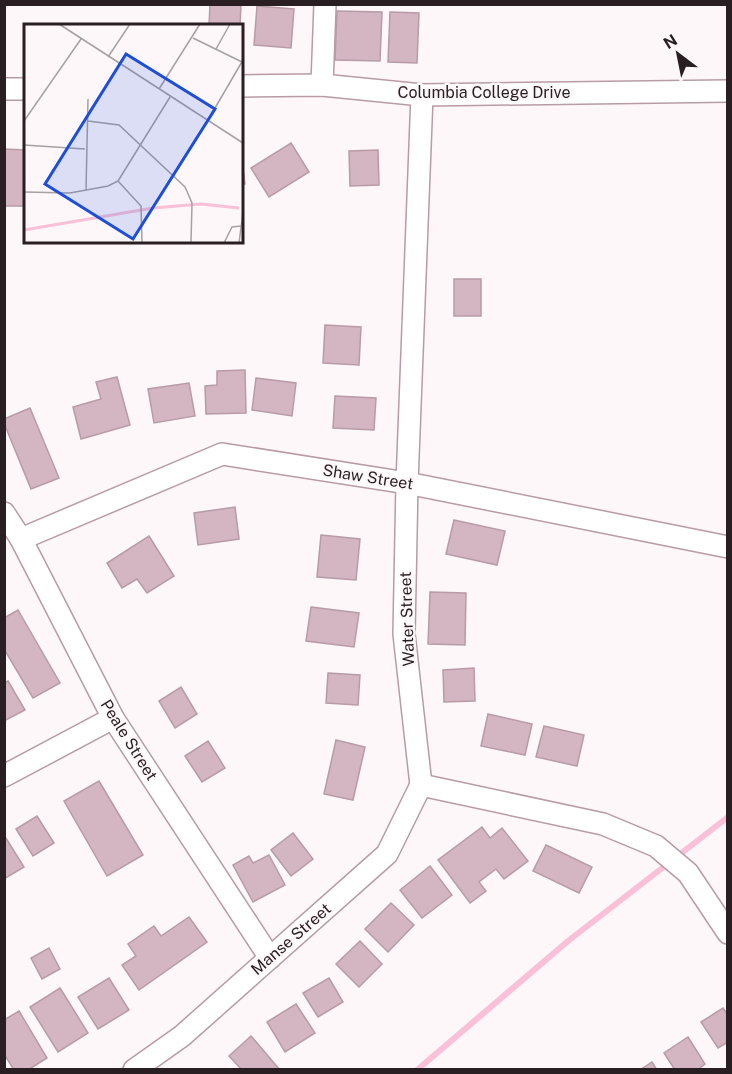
<svg xmlns="http://www.w3.org/2000/svg" width="732" height="1074" viewBox="0 0 732 1074" font-family="'Public Sans',sans-serif">
<style>
.lines{fill:none;stroke-linecap:round;stroke-linejoin:round}
.stream{stroke:#f9c0d7;stroke-width:6}
.building{fill:#d4b6c2;stroke:#b89ba6;stroke-width:1.5}
.minor-casing{stroke:#b89ba6;stroke-width:24}
.minor{stroke:#fff;stroke-width:21}
.labels{text-anchor:middle;dominant-baseline:central;stroke-width:5;stroke-linejoin:round;paint-order:stroke}
.street-label{font-size:16px;fill:#291e22;stroke:#fdf7f9}
.inset-river{fill:none;stroke:#f9c0d7;stroke-width:3}
.inset-road{fill:none;stroke:#a8a0a3;stroke-width:1.5}
.view{fill:#1d4ed8;fill-opacity:0.15;stroke:#1d4ed8;stroke-width:3}
.inset-edge{fill:none;stroke:#291e22;stroke-width:3}
</style>
<rect width="100%" height="100%" fill="#fdf7f9"/>
<g class="lines">
<polyline class="stream" points="417,1070 568,941 728,817"/>
</g>
<g class="building">
<polygon points="210,4 241,4 240,26 209,26"/>
<polygon points="257,6 294,9 291,48 254,45"/>
<polygon points="337,11 382,12 380,61 335,60"/>
<polygon points="390,12 419,13 417,63 388,62"/>
<polygon points="291,143 309,172 269,197 251,168"/>
<polygon points="4,149 26,150 26,206 4,206"/>
<polygon points="378,150 379,185 350,186 349,151"/>
<polygon points="242,161 245,184 242,184"/>
<rect x="454" y="279" width="27" height="37"/>
<polygon points="325,325 361,327 359,365 323,363"/>
<polygon points="245,370 246,413 206,414 205,386 217,385 217,371"/>
<polygon points="117,377 130,425 81,439 73,407 101,399 96,382"/>
<polygon points="256,378 296,383 292,416 252,410"/>
<polygon points="189,383 195,416 154,423 148,389"/>
<polygon points="335,396 376,398 374,430 333,428"/>
<polygon points="30,408 59,478 31,489 4,423 4,419"/>
<polygon points="235,507 239,539 198,545 194,513"/>
<polygon points="454,520 505,531 497,565 446,554"/>
<polygon points="321,535 360,539 356,580 317,577"/>
<polygon points="149,536 174,576 147,593 137,579 122,588 107,563"/>
<polygon points="430,592 466,593 465,645 428,644"/>
<polygon points="311,607 359,613 354,647 306,641"/>
<polygon points="18,610 60,683 33,698 4,649 4,618"/>
<polygon points="474,668 475,701 444,702 443,670"/>
<polygon points="328,673 360,675 358,705 326,703"/>
<polygon points="8,681 25,710 4,721 4,683"/>
<polygon points="181,687 197,714 175,728 159,701"/>
<polygon points="488,714 532,724 525,755 481,746"/>
<polygon points="544,726 584,735 577,766 536,757"/>
<polygon points="336,740 365,747 353,800 324,794"/>
<polygon points="208,741 225,768 202,782 185,756"/>
<polygon points="99,781 143,855 107,876 64,801"/>
<polygon points="37,816 54,843 33,856 16,829"/>
<polygon points="482,827 490,838 502,828 528,861 504,879 496,869 479,882 486,891 470,903 438,860"/>
<polygon points="293,833 313,859 291,876 271,850"/>
<polygon points="4,835 24,867 4,879"/>
<polygon points="546,845 592,867 579,893 533,871"/>
<polygon points="269,855 285,885 253,902 233,865 249,856 253,863"/>
<polygon points="430,866 452,895 422,918 400,890"/>
<polygon points="391,903 414,925 388,952 365,929"/>
<polygon points="189,917 207,942 139,990 122,965 136,956 128,944 154,926 161,936"/>
<polygon points="360,941 382,964 359,987 336,964"/>
<polygon points="49,948 60,969 42,979 31,958"/>
<polygon points="109,978 129,1010 98,1029 78,997"/>
<polygon points="329,978 343,1002 318,1017 303,993"/>
<polygon points="60,988 88,1033 58,1052 30,1007"/>
<polygon points="296,1004 315,1033 285,1052 267,1022"/>
<polygon points="723,1008 728,1015 728,1042 718,1048 701,1022"/>
<polygon points="19,1011 47,1058 28,1070 14,1070 4,1054 4,1020"/>
<polygon points="251,1036 280,1070 242,1070 229,1056"/>
<polygon points="688,1037 705,1064 697,1070 675,1070 664,1053"/>
<polygon points="652,1062 657,1070 640,1070"/>
</g>
<g class="lines">
<g class="minor-casing">
<g id="minor">
<polyline points="322,85 325,4"/>
<polyline points="242,86 322,85 422,95 728,91"/>
<polyline points="4,89 26,89"/>
<polyline points="4,513 21,539 113,718 270,958"/>
<polyline points="21,539 222,454 407,483 728,547"/>
<polyline points="4,776 113,718"/>
<polyline points="421,785 404,634 407,483 422,95"/>
<polyline points="421,785 603,824 656,846 688,873 728,933"/>
<polyline points="134,1070 182,1036 387,854 421,785"/>
</g>
</g>
<use href="#minor" class="minor"/>
</g>
<g class="labels">
<g class="street-label">
<text x="484" y="92">Columbia College Drive</text>
<text transform="translate(368 477) rotate(9)">Shaw Street</text>
<text transform="translate(407 619) rotate(-92)">Water Street</text>
<text transform="translate(129 740) rotate(58)">Peale Street</text>
<text transform="translate(291 939) rotate(-41)">Manse Street</text>
</g>
</g>
<g transform="translate(24 24)">
<rect width="219" height="219" fill="#fdf7f9"/>
<path class="inset-river" d="M0 206 129 184 177 180 215 184"/>
<path class="inset-road" d="M35 0 219 119M169 14 218 38M192 25 206 0M84 33 106 0M135 65 176 0M184 96 219 36M0 97 57 15M64 97 95 101 161 163 168 179 167 219M0 121 61 125M94 157 146 73M94 157 117 182 118 219M62 166 64 75M0 168 46 169 84 162 94 157M100 219H159M200 219 208 203 217 202M215 219 219 188"/>
<path class="view" d="M102 30 191 85 109 215 21 160Z"/>
<rect width="219" height="219" class="inset-edge"/>
</g>
<rect width="732" height="1074" fill="none" stroke="#291e22" stroke-width="12"/>
<g transform="translate(678 54) rotate(328)" stroke="#fdf7f9" stroke-width="4.5" paint-order="stroke">
<path d="M0-4.5L10 22L0 15L-10 22Z" fill="#291e22"/>
<text y="-9" font-size="16" font-weight="bold" text-anchor="middle" fill="#291e22">N</text>
</g>
</svg>
